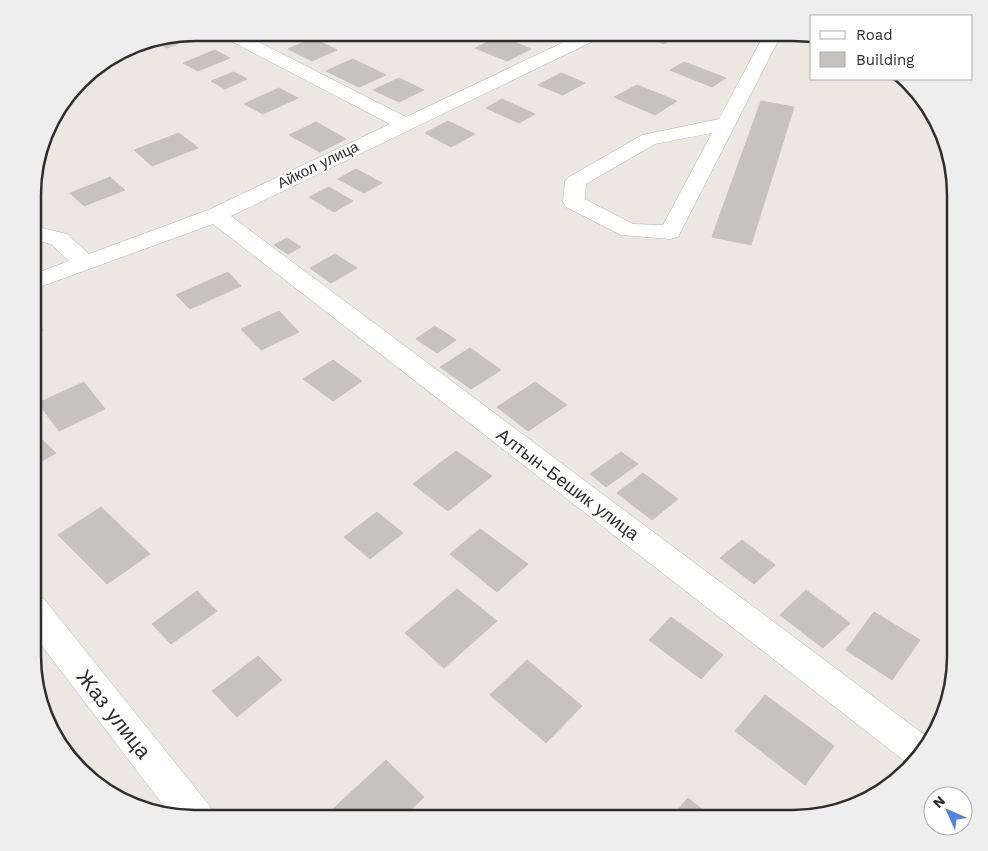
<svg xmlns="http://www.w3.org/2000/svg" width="988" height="851" viewBox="0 0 988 851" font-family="'Work Sans',sans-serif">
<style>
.building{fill:#c6c2bd;stroke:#c9c2bb}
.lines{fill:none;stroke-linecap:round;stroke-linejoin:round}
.minor-casing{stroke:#aeb1b8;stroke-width:1}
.minor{fill:#fff;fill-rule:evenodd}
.labels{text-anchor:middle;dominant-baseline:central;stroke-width:4;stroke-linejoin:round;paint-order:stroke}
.far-street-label{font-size:15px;fill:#2d2d2d;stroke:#fff}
.street-label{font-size:18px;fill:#2d2d2d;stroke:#fff}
.near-street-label{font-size:21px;fill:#2d2d2d;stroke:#fff}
.rim{fill:none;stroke:#2d2d2d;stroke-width:2.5}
</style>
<rect width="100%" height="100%" fill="#ede7e2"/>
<g class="building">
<polygon points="635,33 679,33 682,34 664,44"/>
<polygon points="181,35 190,39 167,48 155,42"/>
<polygon points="500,36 531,49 507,61 475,48"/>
<polygon points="313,38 337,50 312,61 288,49"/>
<polygon points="215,50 230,58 198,71 183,63"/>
<polygon points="353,59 386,75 359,87 326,71"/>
<polygon points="684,62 726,78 712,87 670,70"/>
<polygon points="234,72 247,79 225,89 211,81"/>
<polygon points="561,73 585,83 563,95 538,85"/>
<polygon points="399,78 424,90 399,102 373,90"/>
<polygon points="637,85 677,101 655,115 614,97"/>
<polygon points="279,88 298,98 263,114 244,104"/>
<polygon points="502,99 535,114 519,123 486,108"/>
<polygon points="761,101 794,107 751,245 712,237"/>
<polygon points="448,121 475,134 451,147 425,133"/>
<polygon points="316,122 346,139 320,152 289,135"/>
<polygon points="179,133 198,148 152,166 134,150"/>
<polygon points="356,169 382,183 364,193 338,179"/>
<polygon points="110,177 125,190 84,206 70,193"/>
<polygon points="329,187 353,201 334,212 309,197"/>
<polygon points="287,238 301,247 288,254 274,245"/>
<polygon points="335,254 357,268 331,283 310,268"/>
<polygon points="228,272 241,286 190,309 176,295"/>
<polygon points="279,311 299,332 261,350 241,329"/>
<polygon points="34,318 43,330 34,334"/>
<polygon points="435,326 456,340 437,353 416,339"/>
<polygon points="470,348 501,370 471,389 440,367"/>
<polygon points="333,360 362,381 333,401 303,379"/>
<polygon points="84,382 105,409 59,431 38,403"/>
<polygon points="535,382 567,405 528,431 497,407"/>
<polygon points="33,431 56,453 33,466"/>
<polygon points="456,451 492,476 448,511 413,484"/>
<polygon points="621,452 638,464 606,487 590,474"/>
<polygon points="643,473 678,499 652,520 617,493"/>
<polygon points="101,507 150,554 107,584 58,535"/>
<polygon points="377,512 403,533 370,559 344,537"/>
<polygon points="480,529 528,564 497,592 450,554"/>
<polygon points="742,540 775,565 754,584 720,558"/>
<polygon points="457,589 497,621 444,668 405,633"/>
<polygon points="806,590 850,623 823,648 780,615"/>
<polygon points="197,591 217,611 171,644 152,624"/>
<polygon points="874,612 920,640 892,680 846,650"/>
<polygon points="671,617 723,655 701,679 649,640"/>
<polygon points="258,656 282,680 237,717 212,691"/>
<polygon points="527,660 582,706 546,743 490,695"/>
<polygon points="765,695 834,746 805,785 735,731"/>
<polygon points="386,760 424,797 402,818 323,818"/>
<polygon points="688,798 713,818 671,818"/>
</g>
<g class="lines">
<g class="minor-casing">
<g id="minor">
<polygon points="221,33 241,33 406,117 583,33 604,33 602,37 231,216 930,739 911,766 213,224 34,289 34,274 69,261 51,244 34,240 34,226 67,234 89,254 208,210 390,124 223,37"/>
<path d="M765 33H782L678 237 670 239 621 235 566 207 563 202 565 181 569 177 642 135 719 119ZM712 133 663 225 633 224 585 199 586 184 655 144Z"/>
<polygon points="33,595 44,599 209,805 215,818 195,818 169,813 33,634"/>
</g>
</g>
<use href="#minor" class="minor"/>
</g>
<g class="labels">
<g class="far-street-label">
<text transform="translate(318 165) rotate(-26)">Айкол улица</text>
</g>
<g class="street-label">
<text transform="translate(568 484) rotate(37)">Алтын-Бешик улица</text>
</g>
<g class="near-street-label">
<text transform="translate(114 714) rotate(52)">Жаз улица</text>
</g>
</g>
<path d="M0 0H988V851H0ZM195 41H793A154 154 0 0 1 947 195V656A154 154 0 0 1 793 810H195A154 154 0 0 1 41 656V195A154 154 0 0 1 195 41Z" fill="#eee" fill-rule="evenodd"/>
<path class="rim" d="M195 41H793A154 154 0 0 1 947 195V656A154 154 0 0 1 793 810H195A154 154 0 0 1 41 656V195A154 154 0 0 1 195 41Z"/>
<rect x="810" y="15" width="162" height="65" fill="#ffffff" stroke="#ababab"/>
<rect x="820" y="31" width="25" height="8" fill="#ffffff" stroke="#ababab"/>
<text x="856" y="40" font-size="15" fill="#2d2d2d">Road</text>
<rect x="820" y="52" width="25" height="15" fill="#c6c2bd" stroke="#ababab"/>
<text x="856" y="65" font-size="15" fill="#2d2d2d">Building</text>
<g transform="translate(948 811) rotate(315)"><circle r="24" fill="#ffffff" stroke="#ababab"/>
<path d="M0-4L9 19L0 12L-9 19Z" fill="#5283ea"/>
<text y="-8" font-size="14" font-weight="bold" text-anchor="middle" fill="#2d2d2d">N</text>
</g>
</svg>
